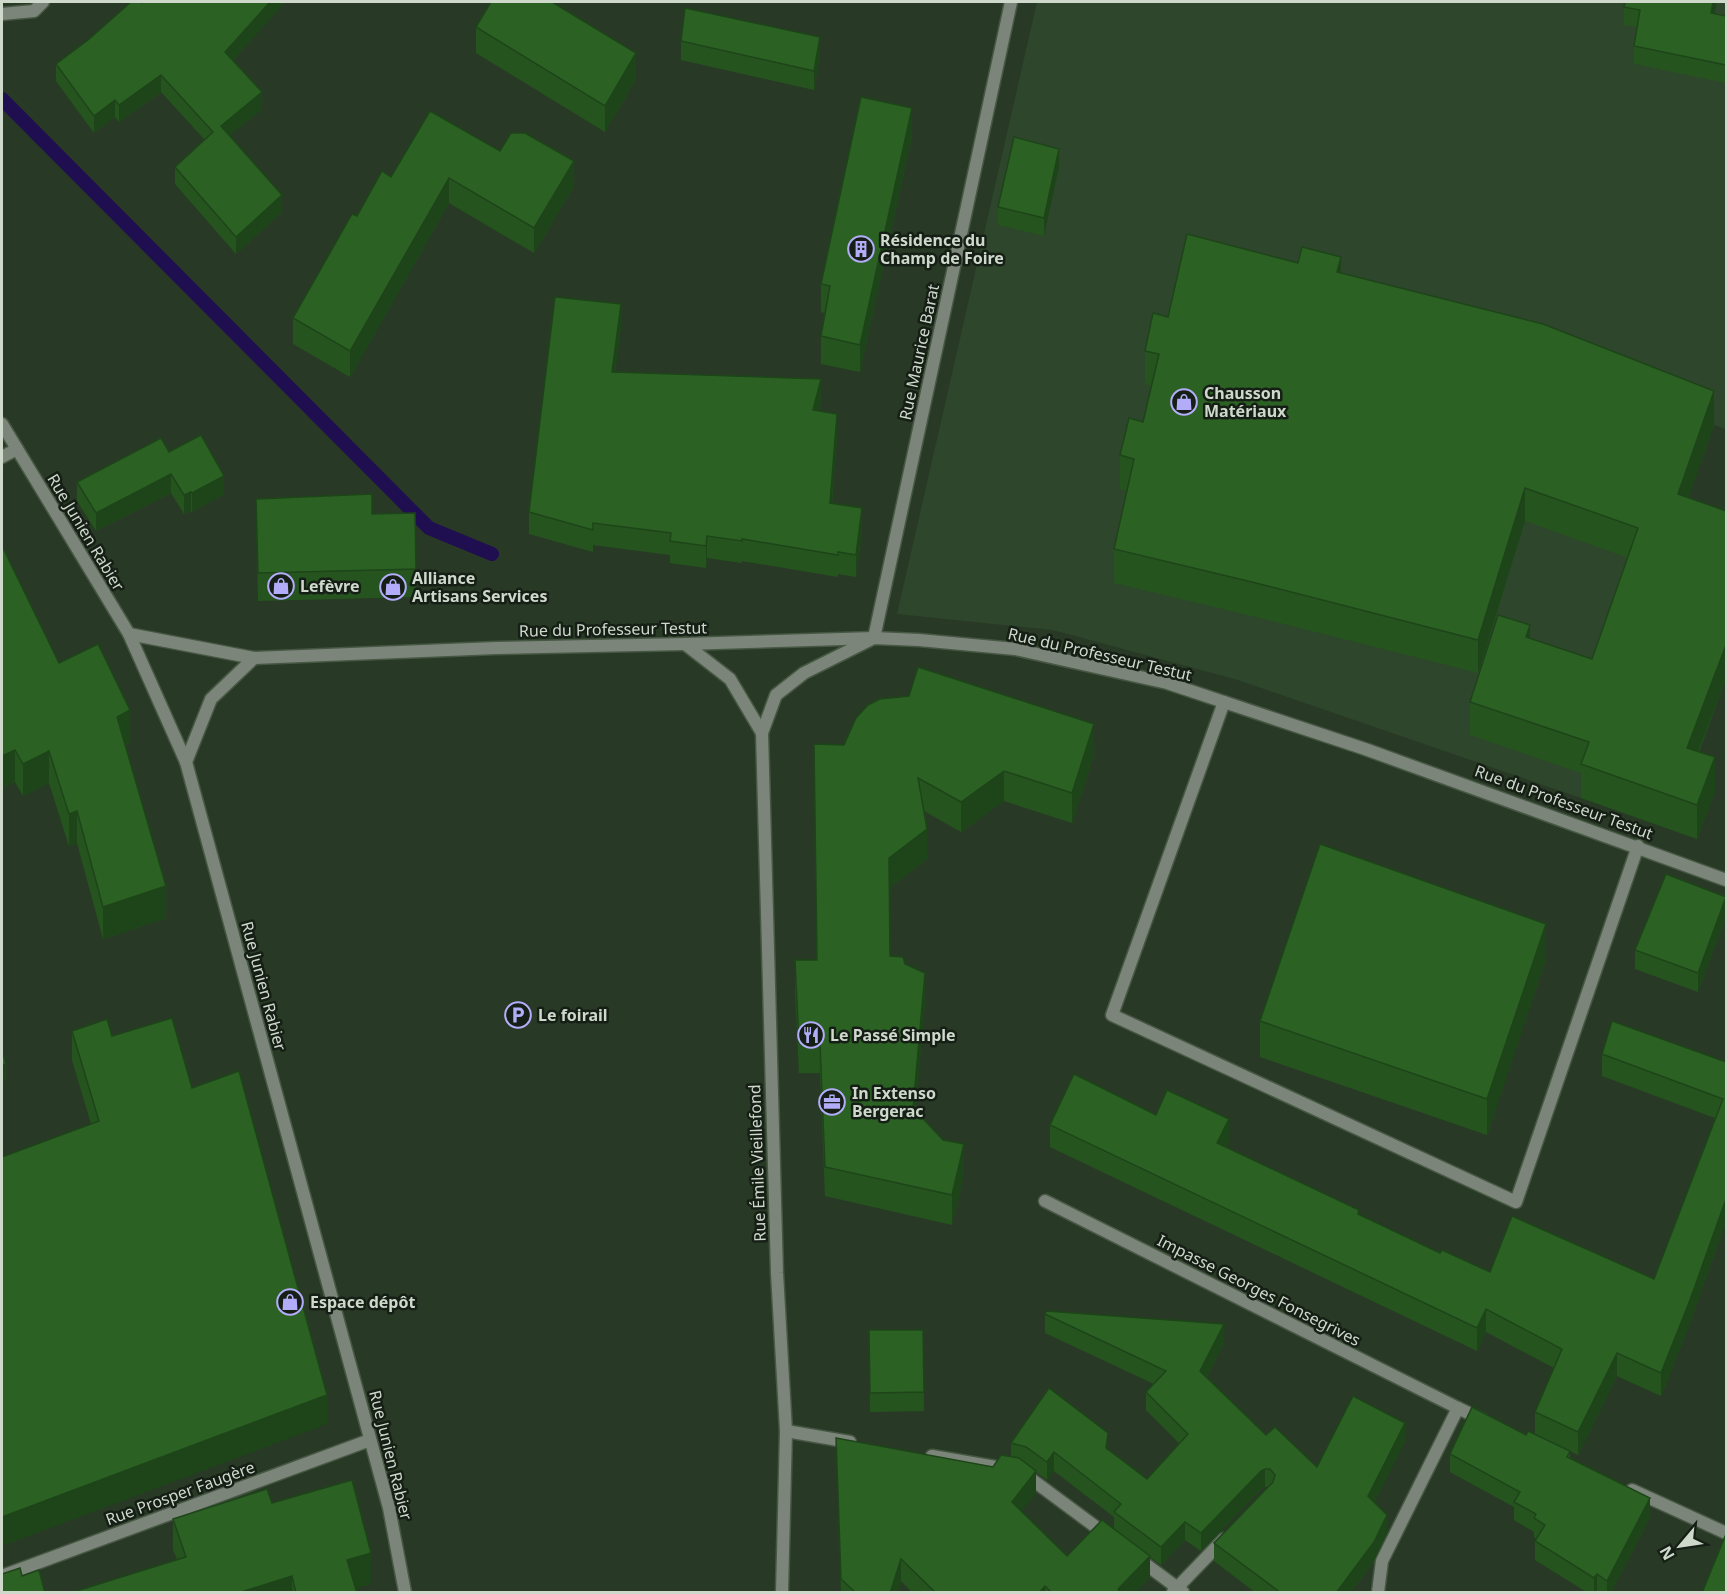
<svg xmlns="http://www.w3.org/2000/svg" width="1728" height="1594" viewBox="0 0 1728 1594" font-family="'Noto Sans',sans-serif">
<style>
.built{fill:#2e462b}
.lines{fill:none;stroke-linecap:round;stroke-linejoin:round}
.stream{stroke:#200f50;stroke-width:14}
.lane-casing{stroke:#465743;stroke-width:15}
.street-casing{stroke:#465743;stroke-width:15}
.lane{stroke:#7b857a;stroke-width:12}
.street{stroke:#7b857a;stroke-width:12}
.wall{fill:#25541f;fill-rule:evenodd}
.shaded-wall{fill:#1e4519}
.building{fill:#2b6224;stroke:#1e4519;stroke-width:1.5}
.labels{text-anchor:middle;dominant-baseline:central;stroke-width:5;stroke-linejoin:round;paint-order:stroke}
.poi-label{font-size:16px;font-weight:bold;fill:#ced9cc;stroke:#161f15;text-anchor:start}
.street-label{font-size:16px;fill:#ced9cc;stroke:#161f15}
</style>
<rect width="100%" height="100%" fill="#283a25"/>
<polygon class="built" points="1037,2 1726,2 1726,429 1714,425 1581,798 1238,680 1053,630 897,614"/>
<g class="lines">
<polyline class="stream" points="2,99 429,528 492,554"/>
<g class="lane-casing">
<g id="lane">
<polyline points="2,457 17,449"/>
<polyline points="1224,702 1112,1015 1516,1202 1638,846"/>
</g>
</g>
<g class="street-casing">
<g id="street">
<polyline points="2,14 34,11 43,2"/>
<polyline points="2,424 129,634 186,762 389,1508 405,1592"/>
<polyline points="129,634 254,658 496,648 685,644 874,638 919,640 1015,649 1167,683 1365,749 1726,880"/>
<polyline points="874,638 1011,2"/>
<polyline points="685,644 730,679 762,733"/>
<polyline points="186,762 211,699 254,658"/>
<polyline points="1045,1201 1458,1408"/>
<polyline points="786,1431 850,1442"/>
<polyline points="932,1456 1007,1469"/>
<polyline points="1023,1473 1108,1536"/>
<polyline points="1632,1490 1726,1533"/>
<polyline points="1136,1557 1183,1592"/>
<polyline points="2,1576 370,1440"/>
<polyline points="782,1592 786,1431 777,1273 762,733 776,695 804,673 870,640"/>
<polyline points="1173,1592 1224,1539"/>
<polyline points="1378,1592 1382,1561 1458,1408 1483,1420"/>
</g>
</g>
<use href="#lane" class="lane"/>
<use href="#street" class="street"/>
</g>
<g class="wall">
<polygon points="284,2 284,3 232,61 262,109 229,136 282,212 236,254 175,184 175,167 205,140 161,92 119,122 115,117 94,133 56,81 56,64 142,3"/>
<polygon points="1624,7 1714,14 1726,16 1726,83 1634,64 1634,46 1637,27 1624,25"/>
<polygon points="476,27 636,79 605,132 476,53"/>
<polygon points="681,41 820,56 814,90 681,60"/>
<polygon points="912,136 860,372 821,364 821,336 825,313 821,312 821,284"/>
<polygon points="500,151 574,186 534,253 449,203 350,377 293,344 293,318 357,216 391,177"/>
<polygon points="1059,167 1044,236 998,225 998,207"/>
<polygon points="1298,263 1341,273 1714,425 1688,498 1726,511 1726,678 1699,752 1715,791 1697,839 1581,798 1581,773 1470,735 1470,702 1530,639 1592,659 1628,558 1525,521 1478,673 1256,617 1114,583 1114,549 1127,491 1120,489 1120,455 1143,422 1152,386 1145,384 1145,351 1168,317"/>
<polygon points="621,326 615,372 821,401 819,411 837,436 832,504 862,530 856,577 838,574 838,577 742,561 742,563 707,558 706,568 670,563 670,555 593,545 593,552 529,534 529,512"/>
<polygon points="169,452 224,494 192,512 191,511 184,514 171,493 96,531 77,501 77,482"/>
<polygon points="256,499 372,514 416,569 416,597 258,601"/>
<polygon points="2,546 59,663 130,742 125,745 166,918 103,939 77,843 69,846 49,783 23,796 15,782 2,788"/>
<polygon points="814,744 1094,754 1072,823 1004,801 961,832 924,811 927,859 889,888 890,956 905,964 925,1003 915,1110 964,1174 952,1225 825,1196 820,1073 799,1073 795,990 795,960 817,960"/>
<polygon points="1726,916 1698,992 1635,969 1635,950"/>
<polygon points="1546,959 1487,1135 1260,1057 1260,1021"/>
<polygon points="72,1031 112,1036 192,1088 327,1424 91,1124 72,1060"/>
<polygon points="1602,1054 1726,1062 1726,1221 1690,1323 1661,1396 1617,1376 1578,1455 1570,1451 1570,1458 1650,1517 1611,1593 1588,1593 1535,1560 1535,1541 1537,1539 1534,1537 1534,1532 1514,1520 1514,1507 1450,1472 1450,1454 1526,1435 1535,1434 1535,1412 1554,1368 1486,1332 1477,1351 1050,1147 1050,1125 1156,1115 1229,1142 1226,1147 1359,1215 1440,1253 1490,1272 1654,1279 1715,1118 1602,1076"/>
<path d="M1045 1314 1224 1343 1207 1377 1266 1435 1317 1467 1405 1441 1374 1502 1387 1533 1374 1561 1350 1593H1256L1214 1561V1543L1268 1487H1265L1261 1489 1201 1551 1185 1540 1161 1565 1150 1557V1577L1135 1593H913L901 1581 897 1593H841L836 1438 993 1467 1011 1457V1443L1108 1450 1147 1479 1179 1443 1146 1410V1392L1154 1384 1045 1333ZM1054 1471 1114 1517V1529L1067 1556 1021 1511 1036 1493V1472L1047 1480Z"/>
<polygon points="869,1330 923,1330 924,1411 870,1412"/>
<polygon points="272,1503 371,1584 356,1588 357,1593 70,1593 177,1559 173,1550 173,1519"/>
</g>
<g class="shaded-wall">
<polygon points="270,2 284,2 284,3 225,69 225,52"/>
<polygon points="1713,2 1717,2 1711,31 1711,13"/>
<polygon points="820,37 820,56 814,90 814,71"/>
<polygon points="636,53 636,79 605,132 605,106"/>
<polygon points="161,75 161,92 119,122 119,105"/>
<polygon points="262,92 262,109 221,143 221,126"/>
<polygon points="115,100 115,117 94,133 94,116"/>
<polygon points="912,108 912,136 860,372 860,345"/>
<polygon points="1059,149 1059,167 1044,236 1044,218"/>
<polygon points="574,161 574,186 534,253 534,228"/>
<polygon points="449,178 449,203 350,377 350,351"/>
<polygon points="282,195 282,212 236,254 236,237"/>
<polygon points="1341,257 1341,290 1337,272"/>
<polygon points="621,304 621,326 612,394 612,372"/>
<polygon points="821,379 821,401 813,432 813,410"/>
<polygon points="1714,391 1714,425 1678,527 1678,494"/>
<polygon points="837,414 837,436 830,526 830,503"/>
<polygon points="171,474 171,493 96,531 96,513"/>
<polygon points="224,476 224,494 192,512 192,493"/>
<polygon points="1525,488 1525,521 1478,673 1478,640"/>
<polygon points="191,492 191,511 184,514 184,495"/>
<polygon points="862,508 862,530 856,577 856,555"/>
<polygon points="707,536 707,558 706,568 706,546"/>
<polygon points="1530,625 1530,658 1526,637"/>
<polygon points="1726,645 1726,678 1687,781 1687,748"/>
<polygon points="130,710 130,742 117,749 117,717"/>
<polygon points="1094,724 1094,754 1072,823 1072,793"/>
<polygon points="15,750 15,782 2,788 2,756"/>
<polygon points="49,751 49,783 23,796 23,764"/>
<polygon points="1715,757 1715,791 1697,839 1697,805"/>
<polygon points="1004,771 1004,801 961,832 961,802"/>
<polygon points="77,811 77,843 69,846 69,814"/>
<polygon points="927,829 927,859 889,888 889,858"/>
<polygon points="166,886 166,918 103,939 103,907"/>
<polygon points="1726,897 1726,916 1698,992 1698,973"/>
<polygon points="1546,924 1546,959 1487,1135 1487,1099"/>
<polygon points="925,973 925,1003 913,1138 913,1108"/>
<polygon points="6,1064 6,1080 2,1082 2,1065"/>
<polygon points="1229,1119 1229,1142 1217,1165 1217,1143"/>
<polygon points="964,1144 964,1174 952,1225 952,1195"/>
<polygon points="1726,1199 1726,1221 1690,1323 1661,1396 1661,1373"/>
<polygon points="1486,1309 1486,1332 1477,1351 1477,1328"/>
<polygon points="1224,1324 1224,1343 1200,1390 1200,1371"/>
<polygon points="1617,1353 1617,1376 1578,1455 1578,1432"/>
<polygon points="327,1395 327,1424 2,1546 2,1517"/>
<polygon points="1405,1423 1405,1441 1368,1515 1368,1496"/>
<polygon points="1108,1433 1108,1451 1106,1448"/>
<polygon points="1054,1452 1054,1471 1047,1480 1047,1462"/>
<polygon points="1265,1469 1265,1487 1261,1489 1201,1551 1201,1533 1261,1471"/>
<polygon points="1036,1471 1036,1493 1012,1523 1012,1502"/>
<polygon points="1650,1498 1650,1517 1611,1593 1607,1593 1607,1581"/>
<polygon points="1387,1515 1387,1533 1374,1561 1350,1593 1336,1593"/>
<polygon points="1185,1522 1185,1540 1161,1565 1161,1547"/>
<polygon points="371,1553 371,1584 347,1591 347,1560"/>
<polygon points="1150,1556 1150,1577 1135,1593 1118,1593 1118,1589"/>
<polygon points="901,1559 901,1581 897,1593 890,1593"/>
<polygon points="1597,1574 1597,1593 1594,1593 1594,1578"/>
<polygon points="292,1576 292,1593 238,1593"/>
<polygon points="1045,1586 1045,1593 1039,1593"/>
</g>
<g class="building">
<polygon points="131,2 141,2 142,3 143,2 270,2 225,52 262,92 221,126 282,195 236,237 175,167 213,132 161,75 119,105 115,100 94,116 56,64 88,40"/>
<polygon points="491,2 552,2 636,53 605,106 476,27"/>
<polygon points="1625,2 1713,2 1711,13 1726,16 1726,65 1634,46 1640,10 1624,7"/>
<polygon points="685,8 820,37 814,71 681,41"/>
<polygon points="861,97 912,108 860,345 821,336 830,286 821,284"/>
<polygon points="430,111 500,151 511,133 525,133 574,161 534,228 449,178 350,351 293,318 352,214 357,216 382,171 391,177"/>
<polygon points="1014,137 1059,149 1044,218 998,207"/>
<polygon points="1187,234 1298,263 1302,247 1341,257 1337,272 1543,324 1714,391 1678,494 1726,511 1726,645 1687,748 1715,757 1697,805 1581,764 1589,742 1470,702 1498,615 1530,625 1526,637 1592,659 1638,528 1525,488 1478,640 1256,583 1114,549 1134,459 1120,455 1129,418 1143,422 1159,354 1145,351 1153,313 1168,317"/>
<polygon points="555,297 621,304 612,372 821,379 813,410 837,414 830,503 862,508 856,555 838,552 838,555 742,539 742,541 707,536 706,546 670,541 671,533 593,523 593,530 529,512"/>
<polygon points="201,435 224,476 192,493 191,492 184,495 171,474 96,513 77,482 161,438 169,452"/>
<polygon points="372,494 372,514 415,513 416,569 258,573 256,499"/>
<polygon points="2,546 59,663 98,644 130,710 117,717 166,886 103,907 77,811 69,814 49,751 23,764 15,750 2,756"/>
<polygon points="918,667 1094,724 1072,793 1004,771 961,802 918,778 927,829 889,858 890,956 903,957 905,964 925,973 913,1108 943,1140 964,1144 952,1195 825,1167 820,1043 799,1043 795,960 817,960 814,744 844,745 856,718 868,705 880,699 909,696"/>
<polygon points="1320,844 1546,924 1487,1099 1260,1021"/>
<polygon points="1666,874 1726,897 1698,973 1635,950"/>
<polygon points="172,1018 192,1088 239,1071 327,1395 2,1517 2,1157 99,1121 72,1031 107,1019 112,1036"/>
<polygon points="1612,1021 1726,1062 1726,1199 1690,1300 1661,1373 1617,1353 1578,1432 1535,1412 1562,1349 1486,1309 1477,1328 1050,1125 1074,1074 1156,1115 1167,1090 1229,1119 1217,1143 1359,1210 1358,1214 1440,1253 1442,1250 1490,1272 1512,1216 1654,1279 1723,1099 1602,1054"/>
<polygon points="2,1051 6,1064 2,1065"/>
<polygon points="1046,1311 1224,1324 1200,1371 1266,1435 1275,1427 1317,1467 1353,1396 1405,1423 1368,1496 1387,1515 1374,1542 1336,1593 1281,1593 1214,1543 1273,1482 1275,1475 1270,1469 1265,1469 1261,1471 1201,1533 1185,1522 1161,1547 1114,1512 1121,1504 1054,1452 1047,1462 1026,1447 1011,1443 1049,1388 1108,1433 1106,1448 1147,1479 1188,1434 1146,1392 1166,1371 1045,1314"/>
<polygon points="869,1330 923,1330 924,1392 870,1393"/>
<polygon points="1472,1407 1526,1435 1528,1431 1570,1451 1567,1457 1650,1498 1607,1581 1597,1574 1594,1578 1535,1541 1545,1525 1534,1518 1536,1514 1514,1502 1520,1492 1450,1454"/>
<polygon points="836,1438 993,1467 1001,1455 1019,1458 1036,1471 1012,1502 1067,1556 1102,1520 1150,1556 1118,1589 1121,1593 1052,1593 1045,1586 1039,1593 936,1593 901,1559 890,1593 856,1593 841,1579"/>
<polygon points="352,1480 371,1553 347,1560 357,1593 296,1593 292,1576 238,1593 70,1593 186,1557 173,1519 267,1489 272,1503"/>
<polygon points="1726,1534 1726,1593 1702,1593"/>
<polygon points="20,1568 22,1576 39,1570 45,1593 2,1593 2,1574"/>
</g>
<defs>
<g id="building-ring" transform="scale(1.35)"><circle r="9.5" fill="#161f15" stroke="#b3adf9" stroke-width="1.5"/><path d="M-4-6H4V6H1V3H-1V6H-4ZM-2.5-4.3h1.7v1.8h-1.7ZM.8-4.3h1.7v1.8H.8ZM-2.5-1h1.7V.8h-1.7ZM.8-1h1.7V.8H.8Z" fill="#b3adf9"/></g>
<g id="shop-ring" transform="scale(1.35)"><circle r="9.5" fill="#161f15" stroke="#b3adf9" stroke-width="1.5"/><path d="M-5-2.5h2.3a2.7 3.5 0 0 1 5.4 0H5L5.5 6h-11ZM-1.5-2.5h3a1.5 2.3 0 0 0-3 0Z" fill="#b3adf9"/></g>
<g id="parking-ring" transform="scale(1.35)"><circle r="9.5" fill="#161f15" stroke="#b3adf9" stroke-width="1.5"/><path d="M-3.5-5.5H1a3.5 3.5 0 0 1 0 7H-1V5.5H-3.5ZM-1-3.4V-.6H.8a1.4 1.4 0 0 0 0-2.8Z" fill="#b3adf9"/></g>
<g id="restaurant-ring" transform="scale(1.35)"><circle r="9.5" fill="#161f15" stroke="#b3adf9" stroke-width="1.5"/><path d="M-5-6h1v4h1v-4h1v4h1v-4h1v5L-1.5 .5V6h-2V.5L-5-1ZM5-6V6H3V1.5H1.5Q1.5-4 5-6Z" fill="#b3adf9"/></g>
<g id="office-ring" transform="scale(1.35)"><circle r="9.5" fill="#161f15" stroke="#b3adf9" stroke-width="1.5"/><path d="M-6-3h4V-5.5h4V-3h4V5H-6ZM-1-4.5V-3h2v-1.5ZM-6 0V1H6V0Z" fill="#b3adf9"/></g>
</defs>
<g fill-rule="evenodd">
<use href="#building-ring" x="861" y="249"/>
<use href="#shop-ring" x="1184" y="402"/>
<use href="#shop-ring" x="281" y="586"/>
<use href="#shop-ring" x="393" y="587"/>
<use href="#parking-ring" x="518" y="1015"/>
<use href="#restaurant-ring" x="811" y="1035"/>
<use href="#office-ring" x="832" y="1102"/>
<use href="#shop-ring" x="290" y="1302"/>
</g>
<g class="labels">
<g class="poi-label">
<text x="880" y="240">Résidence du<tspan x="880" dy="18">Champ de Foire</tspan></text>
<text x="1204" y="393">Chausson<tspan x="1204" dy="18">Matériaux</tspan></text>
<text x="412" y="578">Alliance<tspan x="412" dy="18">Artisans Services</tspan></text>
<text x="300" y="586">Lefèvre</text>
<text x="538" y="1015">Le foirail</text>
<text x="830" y="1035">Le Passé Simple</text>
<text x="852" y="1093">In Extenso<tspan x="852" dy="18">Bergerac</tspan></text>
<text x="310" y="1302">Espace dépôt</text>
</g>
<g class="street-label">
<text transform="translate(919 352) rotate(-78)">Rue Maurice Barat</text>
<text transform="translate(86 532) rotate(59)">Rue Junien Rabier</text>
<text transform="translate(613 629) rotate(-1)">Rue du Professeur Testut</text>
<text transform="translate(1100 654) rotate(13)">Rue du Professeur Testut</text>
<text transform="translate(1564 802) rotate(20)">Rue du Professeur Testut</text>
<text transform="translate(264 986) rotate(75)">Rue Junien Rabier</text>
<text transform="translate(757 1163) rotate(-92)">Rue Émile Vieillefond</text>
<text transform="translate(1259 1290) rotate(27)">Impasse Georges Fonsegrives</text>
<text transform="translate(391 1455) rotate(76)">Rue Junien Rabier</text>
<text transform="translate(180 1493) rotate(-20)">Rue Prosper Faugère</text>
</g>
</g>
<rect width="1728" height="1594" fill="none" stroke="#ced9cc" stroke-width="6"/>
<g transform="translate(1680 1546) rotate(241)" stroke="#161f15" stroke-width="4.5" paint-order="stroke">
<path d="M0-4.5L10 22L0 15L-10 22Z" fill="#ced9cc"/>
<text y="-9" font-size="16" font-weight="bold" text-anchor="middle" fill="#ced9cc">N</text>
</g>
</svg>
